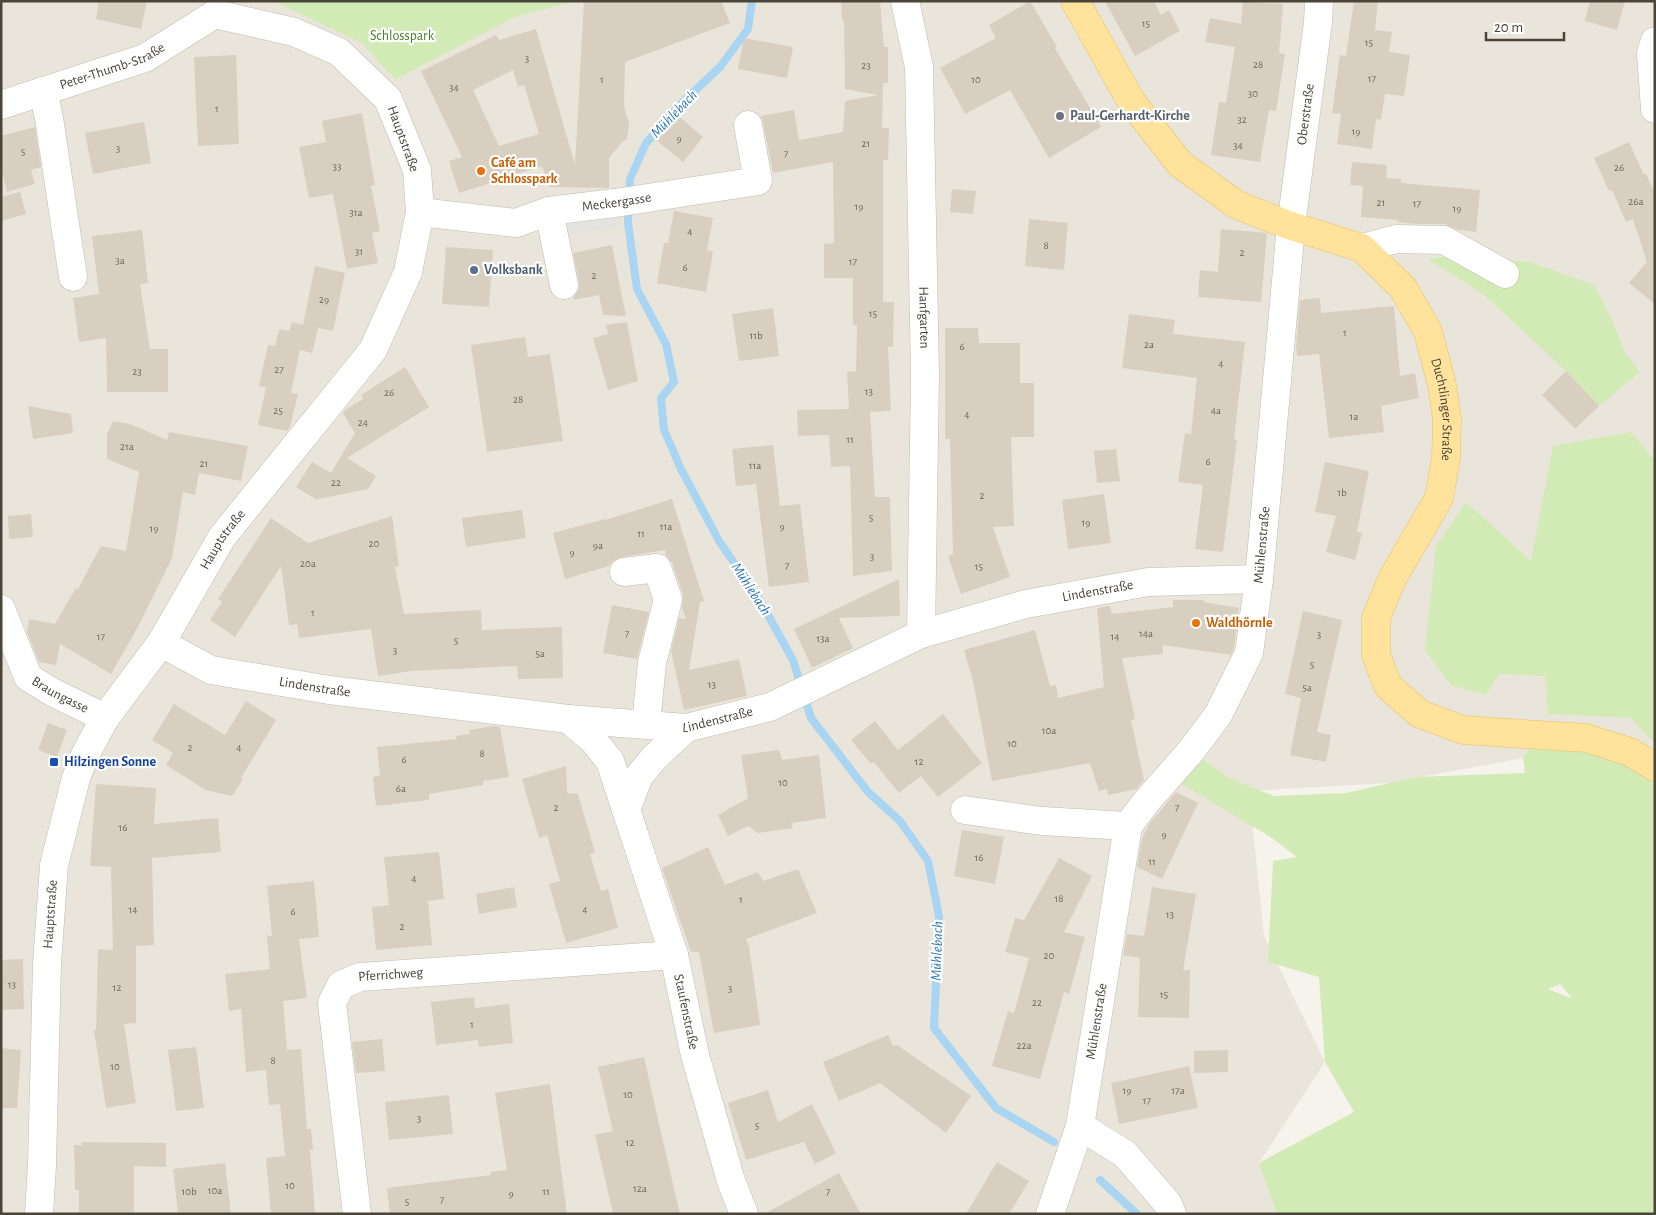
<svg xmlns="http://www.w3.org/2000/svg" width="1656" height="1215" viewBox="0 0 1656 1215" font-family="'Alegreya Sans',sans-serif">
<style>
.residential{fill:#eae5da}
.green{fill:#d2eab5;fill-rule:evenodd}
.parking{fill:#e5e3e0}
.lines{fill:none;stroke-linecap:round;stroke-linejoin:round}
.stream{stroke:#a9d4f2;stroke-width:8}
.building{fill:#d8cfc1;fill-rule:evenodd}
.minor-casing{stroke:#c2bbae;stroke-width:29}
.major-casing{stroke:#e6c16a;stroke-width:29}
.minor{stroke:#fff;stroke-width:28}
.major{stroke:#ffe39c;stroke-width:28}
.worship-dot{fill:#6b7280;stroke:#fff;stroke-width:2}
.food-dot{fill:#e8710a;stroke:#fff;stroke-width:2}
.service-dot{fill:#5c6f8a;stroke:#fff;stroke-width:2}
.transit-dot{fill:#1a4fb4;stroke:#fff;stroke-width:2}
.labels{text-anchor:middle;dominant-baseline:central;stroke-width:4.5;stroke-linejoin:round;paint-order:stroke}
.number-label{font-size:11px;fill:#6e675b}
.park-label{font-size:14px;fill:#4a7f2a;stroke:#fff}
.street-label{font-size:14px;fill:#4b4439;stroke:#fff}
.worship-label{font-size:14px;font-weight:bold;fill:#5b616d;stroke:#fff;text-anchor:start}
.food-label{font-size:14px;font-weight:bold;fill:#c56008;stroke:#fff;text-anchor:start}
.service-label{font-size:14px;font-weight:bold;fill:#4e5e75;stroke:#fff;text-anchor:start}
.transit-label{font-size:14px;font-weight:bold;fill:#164399;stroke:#fff;text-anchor:start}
.water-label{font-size:15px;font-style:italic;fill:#2e7ab2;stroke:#fff}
</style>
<rect width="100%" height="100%" fill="#f6f3ec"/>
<polygon class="residential" points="1,1 1655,1 1655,816 1541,731 1523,758 1388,783 1249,791 1264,936 1325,1062 1259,1163 1277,1214 1,1214"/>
<g class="green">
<polygon points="273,1 575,1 515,17 396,79 385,69 362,43"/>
<polygon points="1453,256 1529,262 1594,285 1612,320 1625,353 1640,372 1599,406 1566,371 1483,294 1428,259"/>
<polygon points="1631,432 1655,461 1655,744 1631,718 1548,714 1545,676 1499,674 1486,695 1451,685 1425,650 1436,546 1466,502 1531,561 1553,446"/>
<path d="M1541 731 1655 767V1214H1277L1259 1163 1354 1112 1325 1062 1319 977 1268 962 1273 861 1297 857 1272 838 1169 776 1191 751 1229 778 1274 796 1346 793 1416 777 1525 773 1523 758ZM1560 984 1571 997V998L1548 989Z"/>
</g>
<polygon class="parking" points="619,212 621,227 563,236 560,222"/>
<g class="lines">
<g class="stream">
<polyline points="752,1 748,29 720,67 682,103 646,143 630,179 628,223 637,289 666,344 674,382 661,398 664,430 681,469 719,541 758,597 793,660 811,718 868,792 900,821 928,861 939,916 934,1028 996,1108 1054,1142"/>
<polyline points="1100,1180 1137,1214"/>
</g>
</g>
<g class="building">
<polygon points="99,1 147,1 141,29 96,19"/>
<path d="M584 1H721L730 23 625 62 624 107 629 123 627 140 623 141 609 158V188L550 187 542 166 459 193 449 161 462 157 421 71 496 35 499 40 536 29 575 165ZM513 70 518 87 524 85 539 134 499 146 473 90Z"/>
<polygon points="841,1 880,1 884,47 888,47 888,83 883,83 882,128 889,128 888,160 883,160 883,302 894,302 893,347 888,347 891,411 870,412 875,497 890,497 892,571 853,576 850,466 831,467 829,435 798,436 797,410 849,409 847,372 856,371 857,325 853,325 853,278 824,278 824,244 834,243 833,162 773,173 763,122 761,116 794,110 799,140 843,132 845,101 878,95 845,89 844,21 842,21"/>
<polygon points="1030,1 1057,47 1055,48 1101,127 1049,158 1010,90 965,114 940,68 996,38 989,25"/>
<polygon points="1105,1 1154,1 1161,15 1169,10 1180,31 1135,56"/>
<polygon points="1354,1 1378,1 1375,30 1392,32 1389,52 1410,55 1404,96 1385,94 1381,120 1376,119 1372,149 1337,144 1341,114 1332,113 1340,55 1346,56"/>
<polygon points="1590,1 1625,1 1617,30 1585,21"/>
<polygon points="1243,2 1283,4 1279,53 1285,54 1276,111 1269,110 1260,162 1211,155 1219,102 1226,103 1235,47 1205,42 1210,18 1241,24"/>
<polygon points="744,38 793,47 787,78 738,69"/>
<polygon points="236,55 239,144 198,146 194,57"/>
<polygon points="362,113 375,185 371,186 380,231 372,233 378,263 347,269 333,194 309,198 299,147 326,142 322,121"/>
<polygon points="676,114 703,137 683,162 655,139"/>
<polygon points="144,122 151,163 93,174 85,133"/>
<polygon points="35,127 41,167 31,170 35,184 7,192 1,168 1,136"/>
<polygon points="1629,142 1644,175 1646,174 1655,193 1655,304 1629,283 1647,262 1633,219 1626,222 1612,190 1609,191 1594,158"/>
<polygon points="1352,162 1387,165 1386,178 1401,179 1401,183 1480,190 1476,232 1459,230 1444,224 1416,224 1398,222 1398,220 1361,217 1363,186 1350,185"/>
<polygon points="952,189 976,191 973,214 950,212"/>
<polygon points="20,192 26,214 1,221 1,197"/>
<polygon points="674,211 713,218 707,250 713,252 706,292 657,283 664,243 668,243"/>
<polygon points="1029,219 1068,223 1064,270 1025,266"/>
<polygon points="1221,229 1267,233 1261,302 1198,297 1200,270 1218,272"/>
<polygon points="142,230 148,283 140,284 150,349 168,349 168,392 107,392 106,338 79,342 73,298 99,294 92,236"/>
<polygon points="612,245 622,297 626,316 603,315 599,295 574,300 574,297 579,289 579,282 573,253"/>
<polygon points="446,247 493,250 489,307 442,304"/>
<polygon points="315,266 345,273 333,331 305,325 318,328 312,353 300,350 291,393 298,394 290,427 287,431 258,425 266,387 259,386 268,345 275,346 279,329 289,331 292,322 303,325"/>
<polygon points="1320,298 1321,313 1394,306 1400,376 1415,373 1419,398 1381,406 1384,432 1329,438 1319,354 1297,356 1296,346 1300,300"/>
<polygon points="773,308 779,356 739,361 732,314"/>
<polygon points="1129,314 1175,320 1173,334 1245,342 1234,440 1237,440 1223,552 1195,549 1203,485 1178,482 1185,433 1191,434 1197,378 1122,368"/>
<polygon points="627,322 638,381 608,390 593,338 608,334 606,325"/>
<polygon points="945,328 978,328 979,343 1020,343 1020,383 1034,383 1034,437 1011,437 1014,526 993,527 1010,577 961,594 948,556 953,554 950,439 945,439"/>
<polygon points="525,337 528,357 550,354 563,441 487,452 471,345"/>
<polygon points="405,367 429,407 347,458 376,476 368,489 314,500 315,499 296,487 312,462 331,473 355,433 343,413 345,410 363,399 361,395"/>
<polygon points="1566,371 1599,406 1575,429 1542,395"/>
<polygon points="28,406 71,414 73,433 33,439"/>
<polygon points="113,421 130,424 167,440 169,432 248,446 241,481 199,473 195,495 183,492 172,558 139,625 111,674 60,644 56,665 39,662 27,632 29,619 55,624 76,588 78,589 101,546 126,551 139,472 107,459 107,434"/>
<polygon points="773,445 780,506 800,504 809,582 769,587 756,484 736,486 732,449"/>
<polygon points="1116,449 1120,481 1097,483 1094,451"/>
<polygon points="1325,462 1369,471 1357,532 1362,533 1355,560 1326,552 1336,516 1315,512"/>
<polygon points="1104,494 1111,543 1068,549 1062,500"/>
<polygon points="672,499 704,601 700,602 689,670 739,659 747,696 684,710 671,651 679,618 686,619 682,608 683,594 672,563 666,556 665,550 622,557 614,560 609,566 565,579 553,533 605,519 605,520"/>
<polygon points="522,510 526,538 466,547 462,518"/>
<polygon points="31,514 33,537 9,539 8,516"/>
<polygon points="392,516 399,566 395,567 404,614 481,610 482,630 562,627 563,678 518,679 517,666 411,671 378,676 371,629 299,638 297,624 289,625 281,566 235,637 210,620 222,602 218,599 271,518 308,543"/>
<polygon points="899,579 900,616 839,618 853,648 812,668 794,629"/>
<polygon points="1173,600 1204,600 1204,602 1239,608 1234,648 1231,655 1163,645 1163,654 1122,658 1135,719 1131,720 1144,780 1137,789 1108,795 1107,789 1099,791 1090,763 992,781 973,681 964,650 1035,630 1050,686 1056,685 1058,698 1104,687 1097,608 1110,606 1112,614 1173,607"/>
<polygon points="612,605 649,612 637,659 603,653"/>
<polygon points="1303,611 1342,620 1317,732 1331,735 1326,762 1290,755 1301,698 1285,694"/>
<polygon points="246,701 276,720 241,778 243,779 232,796 206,790 166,765 173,753 152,740 174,704 225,735"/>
<polygon points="943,714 982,763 938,797 921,776 899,793 874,762 871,764 851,740 875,721 898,750"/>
<polygon points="48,723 67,730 57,757 38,750"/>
<polygon points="493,726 500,727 509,777 483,781 483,785 429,794 429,800 376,806 373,777 380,776 377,747 457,739 456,736 470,734 469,730"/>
<polygon points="779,750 782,760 819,755 826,818 791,823 793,828 758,833 748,826 728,836 718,815 748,798 741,755"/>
<polygon points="566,766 567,793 578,794 595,853 590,854 601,891 608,889 618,928 566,943 549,884 560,881 547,835 539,838 522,779"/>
<polygon points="96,784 156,788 154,824 218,818 221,852 152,858 154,945 136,946 136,1023 124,1024 136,1103 106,1108 94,1030 96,1030 98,949 113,950 111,867 90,866"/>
<polygon points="1176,792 1198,803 1162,879 1137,867 1142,839 1149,824"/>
<polygon points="962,830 1004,837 995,884 954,876"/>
<polygon points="708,847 725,885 758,872 763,881 798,869 817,913 746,939 749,946 760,1025 714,1033 699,952 691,952 662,868"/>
<polygon points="439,852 444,899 428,901 432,945 376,950 372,907 389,905 384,857"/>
<polygon points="1059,858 1092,876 1064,932 1085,937 1069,994 1064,992 1040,1079 992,1066 1008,1011 1014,1013 1029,958 1005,952 1015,918 1024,920"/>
<polygon points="314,881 319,937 299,939 307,998 283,1001 287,1050 301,1049 307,1129 311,1129 313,1149 310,1150 315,1213 271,1214 266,1158 285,1156 280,1104 269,1105 266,1070 246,1072 241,1009 229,1011 225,974 270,969 267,936 272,936 267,886"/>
<polygon points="514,887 517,907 479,914 476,894"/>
<polygon points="1152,887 1196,894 1183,970 1190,970 1189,1018 1138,1017 1140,958 1123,955 1127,934 1144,936"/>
<polygon points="23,959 24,1009 1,1010 1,960"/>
<polygon points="474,997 475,1008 509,1004 513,1043 479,1047 478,1040 436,1045 431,1002"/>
<polygon points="888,1035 893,1046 897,1045 971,1096 946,1133 880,1083 839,1101 823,1062"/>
<polygon points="382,1039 385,1071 356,1073 352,1042"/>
<polygon points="196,1047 204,1108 176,1111 168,1050"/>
<polygon points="1,1048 21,1050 17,1108 1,1108"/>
<polygon points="1228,1050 1228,1072 1194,1073 1194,1051"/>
<polygon points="644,1057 658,1120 680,1214 613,1214 595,1135 613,1131 598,1067"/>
<polygon points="1189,1066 1198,1108 1119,1124 1111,1083"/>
<polygon points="550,1084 567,1214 390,1214 387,1188 491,1175 490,1172 507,1170 495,1093"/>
<polygon points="768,1090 778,1122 812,1104 836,1153 815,1164 804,1142 746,1160 728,1103"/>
<polygon points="449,1095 453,1134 389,1140 385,1102"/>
<polygon points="81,1142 166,1143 166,1167 134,1166 134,1214 79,1214 79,1190 75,1190 74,1145 82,1145"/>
<polygon points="997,1162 1029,1181 1009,1214 966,1214"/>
<polygon points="225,1163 231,1214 178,1214 173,1169"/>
<polygon points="839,1173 861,1214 764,1214"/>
</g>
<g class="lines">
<g class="minor-casing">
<g id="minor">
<path id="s1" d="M905 1 919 67 925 375 921 634"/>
<polyline points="1655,41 1651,53 1655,109"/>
<polyline points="43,91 49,118 73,277"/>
<path id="s2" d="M1 105 145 58 215 14"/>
<polyline points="549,211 564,285"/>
<path id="s3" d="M420 212 516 223 549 211 615 203 758 181 748 125"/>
<polyline points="1362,248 1396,239 1444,240 1505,274"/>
<polyline points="624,572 657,568 668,599 652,663 646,724"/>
<path id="s4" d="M1 609 28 677 52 692 105 718"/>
<path id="s5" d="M161 643 211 670 329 690 568 719 686 728 770 707 921 634 1026 604 1148 582 1259 579"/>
<path id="s6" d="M568 719 593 740 610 761 674 955 695 1055 731 1181 744 1214"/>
<polyline points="626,810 639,776 654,758 686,728"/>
<polyline points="965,810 1042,821 1128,826"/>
<polyline points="1080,1126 1125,1154 1168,1204 1172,1214"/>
<path id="s7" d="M39 1214 42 1165 47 964 54 865 76 778 85 755 105 718 161 643 222 537 373 350 408 272 420 212 417 170 388 99 339 52 294 32 215 14"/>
<path id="s8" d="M357 1214 332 1003 341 985 360 977 674 955"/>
<path id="s9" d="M1050 1214 1080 1126 1128 826 1146 802 1191 751 1218 715 1249 653 1259 579 1291 226 1318 22 1319 1"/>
</g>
</g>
<g class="major-casing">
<g id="major">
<path id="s10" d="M1075 1 1131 101 1180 164 1237 205 1291 226 1362 248 1403 288 1428 332 1442 385 1447 419 1446 458 1439 498 1392 579 1376 618V655L1388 686 1420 714 1463 730 1586 738 1630 752 1655 767"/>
</g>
</g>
<use href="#minor" class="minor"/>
<use href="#major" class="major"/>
</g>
<circle class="worship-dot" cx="1060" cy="116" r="5"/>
<g class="food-dot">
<circle cx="481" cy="171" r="5"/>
<circle cx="1196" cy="623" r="5"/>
</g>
<circle class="service-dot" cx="474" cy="270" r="5"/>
<rect class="transit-dot" x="49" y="757" width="10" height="10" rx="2.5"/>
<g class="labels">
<g class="number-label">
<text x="1146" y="23">15</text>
<text x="1369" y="42">15</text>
<text x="527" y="58">3</text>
<text x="1258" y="64">28</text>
<text x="866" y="65">23</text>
<text x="1372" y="78">17</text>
<text x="602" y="79">1</text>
<text x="976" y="79">10</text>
<text x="454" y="87">34</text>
<text x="1253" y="93">30</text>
<text x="217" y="108">1</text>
<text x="1242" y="119">32</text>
<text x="1356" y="131">19</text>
<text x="679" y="138">9</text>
<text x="866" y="143">21</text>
<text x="1238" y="145">34</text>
<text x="118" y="148">3</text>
<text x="23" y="151">5</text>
<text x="786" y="153">7</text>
<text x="337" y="166">33</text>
<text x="1619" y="167">26</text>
<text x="1636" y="201">26a</text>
<text x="1381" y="202">21</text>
<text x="1417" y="203">17</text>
<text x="859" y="206">19</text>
<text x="1457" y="208">19</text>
<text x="356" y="212">31a</text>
<text x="690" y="231">4</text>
<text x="1046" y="245">8</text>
<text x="359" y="251">31</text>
<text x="1242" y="252">2</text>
<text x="120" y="260">3a</text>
<text x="853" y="261">17</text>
<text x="685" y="267">6</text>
<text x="594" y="275">2</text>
<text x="324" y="299">29</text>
<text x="873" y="313">15</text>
<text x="1345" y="332">1</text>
<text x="756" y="335">11b</text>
<text x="1149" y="344">2a</text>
<text x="962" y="346">6</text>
<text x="1221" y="363">4</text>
<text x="279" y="369">27</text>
<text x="137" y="371">23</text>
<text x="869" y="391">13</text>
<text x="389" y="392">26</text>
<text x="518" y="399">28</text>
<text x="278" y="410">25</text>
<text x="1216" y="410">4a</text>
<text x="967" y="414">4</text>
<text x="1354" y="416">1a</text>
<text x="363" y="422">24</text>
<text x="850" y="439">11</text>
<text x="127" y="446">21a</text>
<text x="1208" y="461">6</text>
<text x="204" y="463">21</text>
<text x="755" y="465">11a</text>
<text x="336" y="482">22</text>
<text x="1342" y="492">1b</text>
<text x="982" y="495">2</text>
<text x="871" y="517">5</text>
<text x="1086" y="522">19</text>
<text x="666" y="526">11a</text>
<text x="782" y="526">9</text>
<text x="154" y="528">19</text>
<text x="641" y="533">11</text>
<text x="374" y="543">20</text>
<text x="598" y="545">9a</text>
<text x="572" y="552">9</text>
<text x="872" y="556">3</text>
<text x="308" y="563">20a</text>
<text x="787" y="565">7</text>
<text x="979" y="566">15</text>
<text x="313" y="612">1</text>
<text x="627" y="633">7</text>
<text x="1146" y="633">14a</text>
<text x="1319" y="634">3</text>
<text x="101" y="636">17</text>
<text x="1115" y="636">14</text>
<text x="823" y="638">13a</text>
<text x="456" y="640">5</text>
<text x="395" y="650">3</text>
<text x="540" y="653">5a</text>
<text x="1312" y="664">5</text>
<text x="712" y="684">13</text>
<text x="1307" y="687">5a</text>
<text x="1049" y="730">10a</text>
<text x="1012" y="743">10</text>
<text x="190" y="747">2</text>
<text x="239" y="747">4</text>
<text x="482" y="753">8</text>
<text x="404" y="759">6</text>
<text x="919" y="761">12</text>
<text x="783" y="782">10</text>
<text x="401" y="788">6a</text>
<text x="556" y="807">2</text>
<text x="1177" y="807">7</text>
<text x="123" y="827">16</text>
<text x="1164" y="834">9</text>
<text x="979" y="857">16</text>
<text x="1152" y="861">11</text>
<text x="414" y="878">4</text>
<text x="1059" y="898">18</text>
<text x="741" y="899">1</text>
<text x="133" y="909">14</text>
<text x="585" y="909">4</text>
<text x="293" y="911">6</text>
<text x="1170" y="914">13</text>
<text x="402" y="926">2</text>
<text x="1049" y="955">20</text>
<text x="12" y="984">13</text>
<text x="117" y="987">12</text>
<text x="730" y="988">3</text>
<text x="1164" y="994">15</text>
<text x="1037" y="1002">22</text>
<text x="472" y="1024">1</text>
<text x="1024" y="1045">22a</text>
<text x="273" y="1060">8</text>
<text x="115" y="1066">10</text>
<text x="1127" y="1090">19</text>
<text x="1178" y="1090">17a</text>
<text x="628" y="1094">10</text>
<text x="1147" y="1100">17</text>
<text x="419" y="1118">3</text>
<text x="757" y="1125">5</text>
<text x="630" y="1142">12</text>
<text x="290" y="1185">10</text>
<text x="640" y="1188">12a</text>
<text x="215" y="1190">10a</text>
<text x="189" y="1191">10b</text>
<text x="546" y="1191">11</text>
<text x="828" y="1191">7</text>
<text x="511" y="1193">9</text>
<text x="442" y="1199">7</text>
<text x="407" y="1201">5</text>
</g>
<g class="park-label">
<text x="402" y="36">Schlosspark</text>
</g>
<g class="street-label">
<text stroke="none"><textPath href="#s2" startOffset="118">Peter-Thumb-Straße</textPath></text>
<text stroke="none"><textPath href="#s9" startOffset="1151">Oberstraße</textPath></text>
<text transform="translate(403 139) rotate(70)">Hauptstraße</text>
<text stroke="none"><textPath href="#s3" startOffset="200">Meckergasse</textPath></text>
<text stroke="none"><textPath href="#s1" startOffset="318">Hanfgarten</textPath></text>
<text stroke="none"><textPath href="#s10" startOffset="584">Duchtlinger Straße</textPath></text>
<text stroke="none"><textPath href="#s7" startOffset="720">Hauptstraße</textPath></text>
<text stroke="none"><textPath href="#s9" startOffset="718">Mühlenstraße</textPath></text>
<text stroke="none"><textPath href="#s5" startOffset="972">Lindenstraße</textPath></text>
<text stroke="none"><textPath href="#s5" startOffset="162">Lindenstraße</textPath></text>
<text stroke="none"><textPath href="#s4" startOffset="110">Braungasse</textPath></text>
<text stroke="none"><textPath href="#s5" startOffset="568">Lindenstraße</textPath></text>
<text stroke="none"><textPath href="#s7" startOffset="300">Hauptstraße</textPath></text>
<text stroke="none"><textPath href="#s8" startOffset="284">Pferrichweg</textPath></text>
<text stroke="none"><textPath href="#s6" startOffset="322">Staufenstraße</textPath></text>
<text stroke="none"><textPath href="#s9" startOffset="199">Mühlenstraße</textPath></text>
</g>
<g class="worship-label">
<text x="1070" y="116">Paul-Gerhardt-Kirche</text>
</g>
<g class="food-label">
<text x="491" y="163">Café am<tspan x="491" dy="16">Schlosspark</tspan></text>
<text x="1206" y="623">Waldhörnle</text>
</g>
<g class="service-label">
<text x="484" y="270">Volksbank</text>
</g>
<g class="transit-label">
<text x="64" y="762">Hilzingen Sonne</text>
</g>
<g class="water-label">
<text transform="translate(674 114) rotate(-46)">Mühlebach</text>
<text transform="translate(751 589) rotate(57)">Mühlebach</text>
<text transform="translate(937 951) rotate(-88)">Mühlebach</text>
</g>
</g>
<rect width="1656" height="1215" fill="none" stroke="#4b4439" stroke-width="5"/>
<path d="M1486 32v8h78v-8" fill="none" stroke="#4b4439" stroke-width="2.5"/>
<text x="1494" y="32" font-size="15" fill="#4b4439" stroke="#ffffff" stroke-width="4" paint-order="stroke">20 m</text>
</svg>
